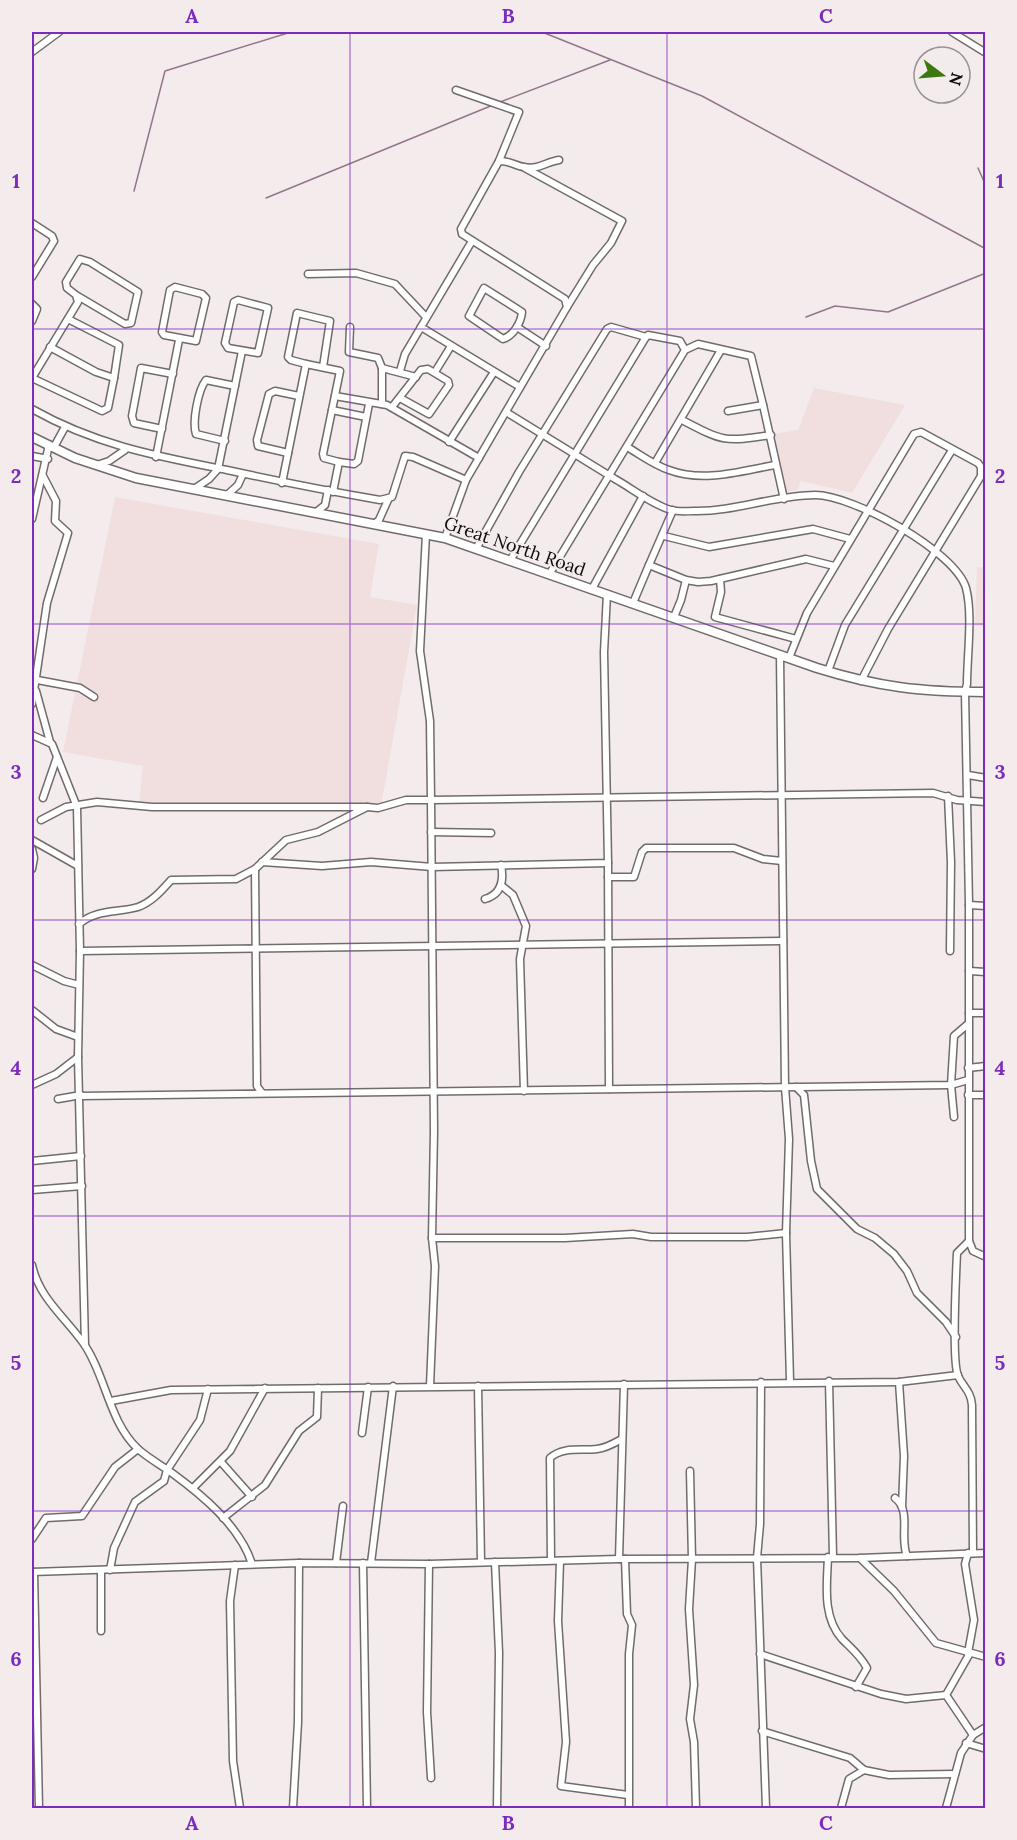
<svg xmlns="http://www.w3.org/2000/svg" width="1017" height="1840" viewBox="0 0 1017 1840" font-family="Lora,serif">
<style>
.built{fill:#f0dfde}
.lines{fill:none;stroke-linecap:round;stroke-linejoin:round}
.stream{stroke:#94758c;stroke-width:1.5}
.minor-casing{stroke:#726b6b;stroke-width:9}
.highway-casing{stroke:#726b6b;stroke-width:11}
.minor{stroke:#fff;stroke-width:6}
.highway{stroke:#fff;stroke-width:8}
.grid{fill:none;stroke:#7b2cbf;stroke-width:1.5;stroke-opacity:0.55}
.labels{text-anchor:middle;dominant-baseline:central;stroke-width:4.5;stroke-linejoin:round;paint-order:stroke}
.street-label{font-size:18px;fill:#0e0c0b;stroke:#f4ecec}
.neatline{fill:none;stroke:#7b2cbf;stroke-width:2}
.grid-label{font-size:20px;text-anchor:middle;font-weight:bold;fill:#7b2cbf}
</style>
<rect width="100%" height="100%" fill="#f4ecec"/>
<g class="built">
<polygon points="814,388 905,405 852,493 801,481 797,490 786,492 782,489 773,434 798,430"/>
<polygon points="115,497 379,544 370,597 417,605 381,806 139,805 143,766 63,752"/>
<polygon points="977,567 985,568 985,626 975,626"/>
</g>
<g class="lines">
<g class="stream">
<polyline points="542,32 702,96 986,249"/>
<polyline points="500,102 610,60"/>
<polyline points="978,168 986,186"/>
<polyline points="134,191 165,71 291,32"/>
<polyline points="266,198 493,105"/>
<polyline points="806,317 835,306 888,312 986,273"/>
</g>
<g class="minor-casing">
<g id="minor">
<polyline points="952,32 986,53"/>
<polyline points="32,52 59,32"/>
<polyline points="456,90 519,112 499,161"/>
<polyline points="525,168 622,221 611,243 593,265 567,307"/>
<polyline points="32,223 52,236 54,241 32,277"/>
<polyline points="308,274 356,273 395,284 426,317"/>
<polygon points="175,287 202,294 206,298 196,341 164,335 162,332 170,290"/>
<path d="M484 288 522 312C521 323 513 336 503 339L469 316Z"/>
<polygon points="238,300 268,308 258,353 228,348 225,343 234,302"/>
<polyline points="32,304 37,309 32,321"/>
<polyline points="68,319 119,345 114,378"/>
<polyline points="350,327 349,352 378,358 382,368 416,377"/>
<polyline points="421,327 520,387"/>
<polyline points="517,327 546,346"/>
<polyline points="306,364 340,371 323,454 324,458 339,462"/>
<polyline points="382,368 382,404"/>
<polyline points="400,371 405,354 472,241"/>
<polyline points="435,372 451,346"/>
<polyline points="32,378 78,302 76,295 67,288 66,282 80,259 90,262 138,292 131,323 125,324 76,295"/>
<polyline points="32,378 102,411 108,408 114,378 96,372 50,347"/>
<polyline points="335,396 387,405 479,458"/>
<polyline points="392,407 421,370 428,369 448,381 449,385 429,414 400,398"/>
<path d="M32 409C96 445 156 456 227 470 278 481 328 491 380 500L392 497 405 456 413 457 466 480"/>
<polyline points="332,410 366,417"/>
<polyline points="728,411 763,405 784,499"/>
<path d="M506 412C542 434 579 457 615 479 633 489 651 504 671 510 678 512 686 511 694 511 735 512 774 495 815 495 853 495 955 551 966 588 973 614 967 656 967 684L965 692 969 905V1241L973 1251 986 1257"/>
<path d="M682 420C724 442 724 442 771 435"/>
<polyline points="162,429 134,423 132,416 141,368 173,374"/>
<path d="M225 441 196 434C192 422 198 390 206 380L235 386"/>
<polyline points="449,442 494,372"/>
<polyline points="54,447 65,427"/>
<path d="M627 447C641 455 654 465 669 470 704 483 740 471 775 465"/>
<polyline points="288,453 258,446 257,440 269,394 275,391 299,396"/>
<polyline points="32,456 48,459"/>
<polyline points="156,457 179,340"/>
<polyline points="655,463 721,350"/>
<polyline points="97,465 109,461 125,450"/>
<polyline points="282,483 306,364 291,360 288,357 297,313 330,321 323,367"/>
<polyline points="194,489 209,479 218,469 242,351"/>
<polyline points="333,492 339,462 354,464 358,461 369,404"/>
<polyline points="226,496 238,485 243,474"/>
<polyline points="673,510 649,565 686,580 698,582 711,581 806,559 834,566"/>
<polyline points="315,513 325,505 328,490"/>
<polyline points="32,519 49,445"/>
<polyline points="374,524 379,520 388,500"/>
<polyline points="426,534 420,651 430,721 431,800 933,793 957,800 986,802"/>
<polyline points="664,536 709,547 813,529 850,539"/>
<path d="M445 538 466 480 567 307 565 299 462 234 461 229 499 161C509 160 515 166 524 167 538 170 546 162 559 160"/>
<polyline points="477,547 519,472 607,329 611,327 646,337 648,335 680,341 685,350"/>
<polyline points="511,559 646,337"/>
<polyline points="550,573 685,350 698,344 751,356 763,405"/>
<polyline points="720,579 721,592 715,617 796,639"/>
<polyline points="592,589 643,496"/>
<polyline points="633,603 649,565"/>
<polyline points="674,617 681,600 686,580"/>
<polyline points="780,655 785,1087 789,1139 786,1233 790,1381"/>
<polyline points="789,658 807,613 914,434 921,432 978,463 981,467 981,476 888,629 861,681"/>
<polyline points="828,671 845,625 952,450"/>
<polyline points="32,679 80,688 94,697"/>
<polyline points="36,691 50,742"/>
<polyline points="32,704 47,603 68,533 55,521 56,501 43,476"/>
<polyline points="32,735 52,744 77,807 80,951 78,1057 85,1345"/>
<polyline points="968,775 986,778"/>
<polyline points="948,796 951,862 950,951"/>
<polyline points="43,798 57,757"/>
<polyline points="41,820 66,807 97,802 152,807 367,807"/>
<polyline points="431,832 491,833"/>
<polyline points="32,840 78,866"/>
<polyline points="32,849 34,858 32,869"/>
<polyline points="262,862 322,866 371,862 432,867 608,863 604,652 607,594"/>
<polyline points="608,863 609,1089"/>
<polyline points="255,869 257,1086 262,1093"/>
<polyline points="608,877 634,877 642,852 646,848 734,848 763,859 782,861"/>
<polyline points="502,886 513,895 526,926 520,959 524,1091"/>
<path d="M485 899C502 894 504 880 501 865"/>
<polyline points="969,905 986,906"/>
<path d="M79 924C96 909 118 913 138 907 152 902 162 890 171 880L236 879 255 869 286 840 318 832 367 807 378 808 406 800H431L434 1131 432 1238 435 1266 430 1386"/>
<polyline points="80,951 783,941"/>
<polyline points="32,965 64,981 79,985"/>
<polyline points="969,971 986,972"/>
<polyline points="32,1010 56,1029 78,1037"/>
<polyline points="969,1013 986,1013"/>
<polyline points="968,1068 986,1066"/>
<polyline points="32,1085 56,1074 78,1057"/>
<polyline points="796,1087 804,1095 811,1161 817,1189 857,1229 875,1238 894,1254 907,1271 917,1293 946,1322 956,1337"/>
<polyline points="968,1095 986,1095"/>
<polyline points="80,1096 951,1085 968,1080"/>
<polyline points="58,1099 81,1095"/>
<polyline points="954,1117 951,1085 954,1036 968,1024"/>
<polyline points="32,1161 81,1156"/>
<polyline points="32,1190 82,1186"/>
<polyline points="432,1238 565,1238 633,1234 651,1237 747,1237 786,1233"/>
<path d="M969 1241 957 1253C956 1274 952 1361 958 1376 963 1387 971 1391 972 1405L973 1553"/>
<path d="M32 1265C39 1298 65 1317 84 1344 106 1376 109 1422 138 1449 148 1458 161 1465 172 1473 202 1495 240 1526 252 1564"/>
<polyline points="829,1381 833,1556"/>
<polyline points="761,1382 760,1524 757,1558 766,1808"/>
<polyline points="899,1382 904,1456 902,1507"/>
<polyline points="478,1386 481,1562"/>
<polyline points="111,1401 171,1390 899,1382 958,1375"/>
<polyline points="362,1433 368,1387"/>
<polyline points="221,1462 252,1497"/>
<polyline points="690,1471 692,1559 689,1609 694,1685 690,1719 694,1742 696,1808"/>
<polyline points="193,1488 230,1451 265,1388"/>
<path d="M895 1498C912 1511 899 1537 907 1556"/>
<polyline points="223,1518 265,1485 299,1431 317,1417 318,1388"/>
<polyline points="32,1539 46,1518 82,1516 115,1467 138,1449"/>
<polyline points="968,1553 965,1564 974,1620 968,1653"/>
<path d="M828 1557C827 1584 822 1617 842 1639 852 1649 860 1655 867 1668L856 1687"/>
<polyline points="860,1558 894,1591 936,1643 986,1657"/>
<polyline points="619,1559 624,1384"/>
<polyline points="625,1559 627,1614 632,1625 629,1654 629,1808"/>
<path d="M551 1560 550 1458C563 1446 582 1451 597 1449 606 1448 613 1444 620 1440"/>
<polyline points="560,1561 558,1621 566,1742 561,1786 628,1795"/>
<polyline points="495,1562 499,1653 497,1808"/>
<polyline points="336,1563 343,1506"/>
<polyline points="363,1563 367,1808"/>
<polyline points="371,1563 393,1386"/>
<polyline points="429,1564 427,1712 431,1778"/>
<polyline points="235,1565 230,1601 233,1761 240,1808"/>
<polyline points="110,1570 114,1548 135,1502 164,1481 167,1470 200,1420 208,1389"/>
<polyline points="32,1572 299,1563 429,1564 619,1559 860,1558 986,1553"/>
<polyline points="34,1572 39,1808"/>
<polyline points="101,1631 101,1570"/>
<polyline points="760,1654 881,1694 906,1699 946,1695"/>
<polyline points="762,1731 850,1758 864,1770 889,1775 955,1774"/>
<polyline points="973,1735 986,1727"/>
<polyline points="966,1743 986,1749"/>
<polyline points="293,1808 298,1722 299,1563"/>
<polyline points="841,1808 849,1779 864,1770"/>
<polyline points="946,1808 961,1753 973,1735 946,1695 970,1653"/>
</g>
</g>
<g class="highway-casing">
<path id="highway" d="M32 437 75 458 136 478 445 538 817 668C878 687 921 692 986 692"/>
</g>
<use href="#minor" class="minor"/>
<use href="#highway" class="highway"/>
</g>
<path class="grid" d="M350 32V1808M667 32V1808M32 329H986M32 624H986M32 920H986M32 1216H986M32 1511H986"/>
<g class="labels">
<g class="street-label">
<text transform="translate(515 546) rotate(19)">Great North Road</text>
</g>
</g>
<rect width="1017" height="1840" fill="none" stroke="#f4ecec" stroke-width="66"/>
<g transform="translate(942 75) rotate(106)"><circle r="28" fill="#f4ecec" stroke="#989292" stroke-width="1.5"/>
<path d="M0-4.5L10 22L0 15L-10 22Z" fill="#3c770f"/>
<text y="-9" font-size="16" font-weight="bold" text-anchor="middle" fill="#0e0c0b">N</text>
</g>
<rect x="33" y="33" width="951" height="1774" class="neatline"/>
<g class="grid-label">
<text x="192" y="23">A</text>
<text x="508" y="23">B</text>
<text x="826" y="23">C</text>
<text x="16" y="188">1</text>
<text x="1000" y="188">1</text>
<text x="16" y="483">2</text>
<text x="1000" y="483">2</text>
<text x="16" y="779">3</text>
<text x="1000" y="779">3</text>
<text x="16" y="1075">4</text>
<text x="1000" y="1075">4</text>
<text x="16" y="1370">5</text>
<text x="1000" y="1370">5</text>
<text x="16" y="1666">6</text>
<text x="1000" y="1666">6</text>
<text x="192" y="1830">A</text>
<text x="508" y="1830">B</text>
<text x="826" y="1830">C</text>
</g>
</svg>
